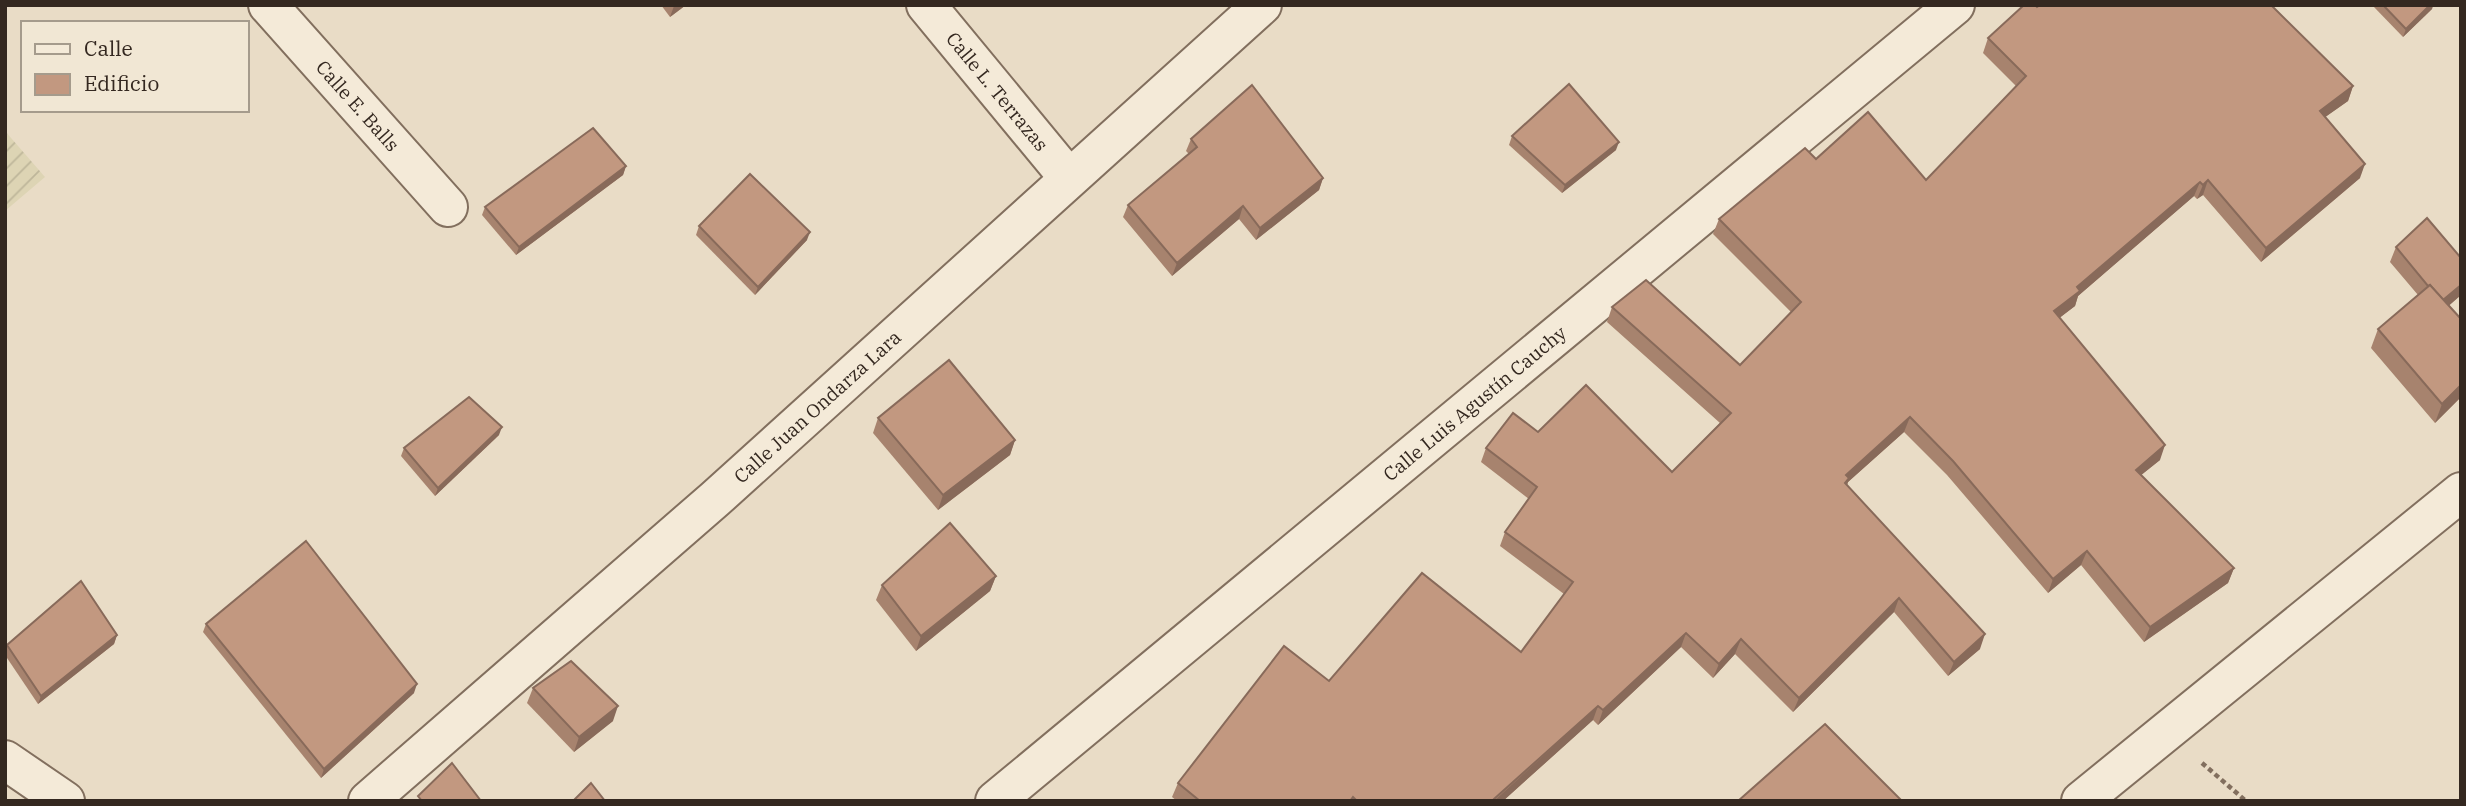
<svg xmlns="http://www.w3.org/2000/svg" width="2466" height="806" viewBox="0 0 2466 806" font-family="'IBM Plex Serif',serif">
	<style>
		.farmland { fill: url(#farmland-furrows) }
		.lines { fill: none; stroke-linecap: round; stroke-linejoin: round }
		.minor-casing { stroke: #826f5e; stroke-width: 42 }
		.path { stroke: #826f5e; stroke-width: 4.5; stroke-dasharray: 5 3.5; stroke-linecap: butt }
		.minor { stroke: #f4ead8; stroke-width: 38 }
		.wall { fill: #a7836e }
		.shaded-wall { fill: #886a5a }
		.building { fill: #c29880; stroke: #886a5a; stroke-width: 2 }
		.labels { text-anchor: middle; stroke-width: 6; stroke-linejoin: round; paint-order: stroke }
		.street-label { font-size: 19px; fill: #342820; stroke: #f1e7d4 }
	</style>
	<defs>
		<pattern id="farmland-furrows" width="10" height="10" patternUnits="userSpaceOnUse" patternTransform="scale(1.75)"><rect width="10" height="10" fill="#ddd4b4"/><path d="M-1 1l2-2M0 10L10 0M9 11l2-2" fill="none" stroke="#beb69a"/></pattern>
	</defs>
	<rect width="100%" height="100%" fill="#e9dcc6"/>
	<path class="farmland" d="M5,131l40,46 -40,34z"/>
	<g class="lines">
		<defs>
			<g id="minor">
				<path id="s1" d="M268,5l180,202"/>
				<path id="s2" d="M926,5l142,172"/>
				<path d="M5,760l60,41"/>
				<path id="s3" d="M368,801l347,-302 547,-494"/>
				<path id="s4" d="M995,801l960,-796"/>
				<path d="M2081,801l380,-309"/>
			</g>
		</defs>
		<use href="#minor" class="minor-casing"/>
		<path class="path" d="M2202,763l44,38"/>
		<use href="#minor" class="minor"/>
	</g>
	<g class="wall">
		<path d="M661,5h25l-16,12z"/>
		<path d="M2372,5h61l-1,4 -29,28z"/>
		<path d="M2037,7l316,79 -5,15 -23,16 35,61 -99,84 -58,-67 -6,4 -3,-3 -116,100 -3,10 -16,12 101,142 -19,15 93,93 -6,15 -84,59 -63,-77 -33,28 -101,-118 -43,-43 -56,50 -1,3 133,164 -32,27 -54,-64 -101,100 -58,-58 -22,24 -32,-31 -83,78 -5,-5 -90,81h-326l-5,-4 6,-14 151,-102 192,-29 43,-58 -64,-48 5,-14 24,-33 -48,-37 5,-14 52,-16 134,40 48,-49 -113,-101 5,-15 128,58 51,-53 -78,-78 6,-15 97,-60 110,21 90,-94 -33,-33 5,-15z"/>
		<path d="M1512,136l104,14 -54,43 -53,-48z"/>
		<path d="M1191,139l132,39 -4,12 -63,50 -17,-21 -67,57 -49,-59 5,-12 61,-51 -3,-3z"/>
		<path d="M626,166l-3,9 -107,80 -34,-40 3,-8z"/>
		<path d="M699,226l108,14 -52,55 -59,-60z"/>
		<path d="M2396,247l65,11v37l-12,10 12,14v78l-26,26 -64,-75 7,-19 40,-34 -28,-33z"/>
		<path d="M878,418l137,22 -5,15 -72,55 -65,-77z"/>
		<path d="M499,435l-64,61 -34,-40 3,-8z"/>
		<path d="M996,576l-6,15 -74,60 -40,-51 6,-15z"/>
		<path d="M206,624l208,69 -93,85 -118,-146z"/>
		<path d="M117,635l-3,9 -76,60 -33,-49 2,-10z"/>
		<path d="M533,688l80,33 -39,31 -47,-49z"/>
	</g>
	<g class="shaded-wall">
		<path d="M676,5h10l-16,12 4,-11z"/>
		<path d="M2430,5h3l-1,4 -29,28 3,-8z"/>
		<path d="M2353,86l-5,15 -34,24 6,-14z"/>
		<path d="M1619,142l-3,8 -54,43 3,-8z"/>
		<path d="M2365,164l-5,14 -99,84 5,-14z"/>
		<path d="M626,166l-3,9 -107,80 3,-8z"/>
		<path d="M1323,178l-4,12 -63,50 4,-12z"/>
		<path d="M2208,180l-5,15 -6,4 6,-14z"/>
		<path d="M2200,182l-6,14 -116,100 -3,10 -26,20 5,-15 23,-24z"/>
		<path d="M1243,206l-4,13 -67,57 5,-13z"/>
		<path d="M810,232l-3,8 -52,55 3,-8z"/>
		<path d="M2461,285v10l-25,22 5,-15z"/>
		<path d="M2461,385v12l-26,26 7,-19z"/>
		<path d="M1910,417l-6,15 -56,50 -4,11 2,-18z"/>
		<path d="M502,427l-3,8 -64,61 3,-8z"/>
		<path d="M1015,440l-5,15 -72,55 5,-15z"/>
		<path d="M2165,445l-5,15 -30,24 6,-14z"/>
		<path d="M2087,551l-6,14 -33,28 5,-14z"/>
		<path d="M2234,568l-6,15 -84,59 6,-15z"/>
		<path d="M996,576l-6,15 -74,60 5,-15z"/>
		<path d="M1899,598l-5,14 -101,100 6,-14z"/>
		<path d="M1686,633l-5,14 -83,78 5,-15z"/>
		<path d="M1985,634l-5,15 -32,27 6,-14z"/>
		<path d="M117,635l-3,9 -76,60 3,-8z"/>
		<path d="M1741,639l-6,15 -22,24 6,-14z"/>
		<path d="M417,684l-3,9 -93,85 3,-9z"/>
		<path d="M618,706l-5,15 -39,31 5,-15z"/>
		<path d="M1598,706l-5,14 -90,81h-9z"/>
	</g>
	<g class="building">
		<path d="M2024,5h11l2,2 3,-2h231l82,81 -33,25 45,53 -99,84 -58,-68 -5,5 -3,-3 -123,105 3,4 -26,20 111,134 -29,25 98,98 -84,59 -63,-76 -34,28 -100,-118 -43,-44 -64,58 3,3 -4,5 140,151 -31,28 -55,-64 -100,100 -58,-59 -22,25 -33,-31 -83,77 -5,-4 -104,93 1,2h-138l-4,-4 -3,4h-150l-22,-18 106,-137 45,35 93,-108 99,79 52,-70 -68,-50 32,-45 -51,-39 27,-35 25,19 48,-47 86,87 59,-59 -119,-106 34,-27 94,85 61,-63 -82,-83 86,-71 11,11 52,-47 58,68 100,-104 -38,-38z"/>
		<path d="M2383,5h47l-24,24z"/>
		<path d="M1569,84l50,58 -54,43 -53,-49z"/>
		<path d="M1252,85l71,93 -63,50 -17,-22 -66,57 -49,-58 69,-58 -6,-8z"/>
		<path d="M593,128l33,38 -107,81 -34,-40z"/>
		<path d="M750,174l60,58 -52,55 -59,-61z"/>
		<path d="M2427,218l34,40v27l-18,15 -13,-15 -2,1 -32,-39z"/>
		<path d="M2430,285l31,34v66l-19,19 -64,-75z"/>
		<path d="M949,360l66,80 -72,55 -65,-77z"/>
		<path d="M469,397l33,30 -64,61 -34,-40z"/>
		<path d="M950,523l46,53 -75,60 -39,-51z"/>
		<path d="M306,541l111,143 -93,85 -118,-145z"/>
		<path d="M81,581l36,54 -76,61 -34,-51z"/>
		<path d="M571,661l47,45 -39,31 -46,-49z"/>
		<path d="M1825,724l77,77h-164z"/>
		<path d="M452,763l29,38h-59l-4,-5z"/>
		<path d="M591,783l14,18h-32z"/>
	</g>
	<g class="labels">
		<g class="street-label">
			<text dy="7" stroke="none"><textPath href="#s2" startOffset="112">Calle L. Terrazas</textPath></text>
			<text dy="7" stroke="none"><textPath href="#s1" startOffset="135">Calle E. Balls</textPath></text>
			<text dy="7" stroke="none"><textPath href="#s4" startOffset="623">Calle Luis Agustín Cauchy</textPath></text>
			<text dy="7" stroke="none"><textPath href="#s3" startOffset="598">Calle Juan Ondarza Lara</textPath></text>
		</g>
	</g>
	<rect width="2466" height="806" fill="none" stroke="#342820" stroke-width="14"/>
	<rect x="21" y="21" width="228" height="91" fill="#f1e7d4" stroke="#a59b8c" stroke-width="2"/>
	<rect x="35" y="44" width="35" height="10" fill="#f4ead8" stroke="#a59b8c" stroke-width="2"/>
	<text x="84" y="56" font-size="21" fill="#342820">Calle</text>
	<rect x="35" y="74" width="35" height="21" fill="#c29880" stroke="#a59b8c" stroke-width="2"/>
	<text x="84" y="91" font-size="21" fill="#342820">Edificio</text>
</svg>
